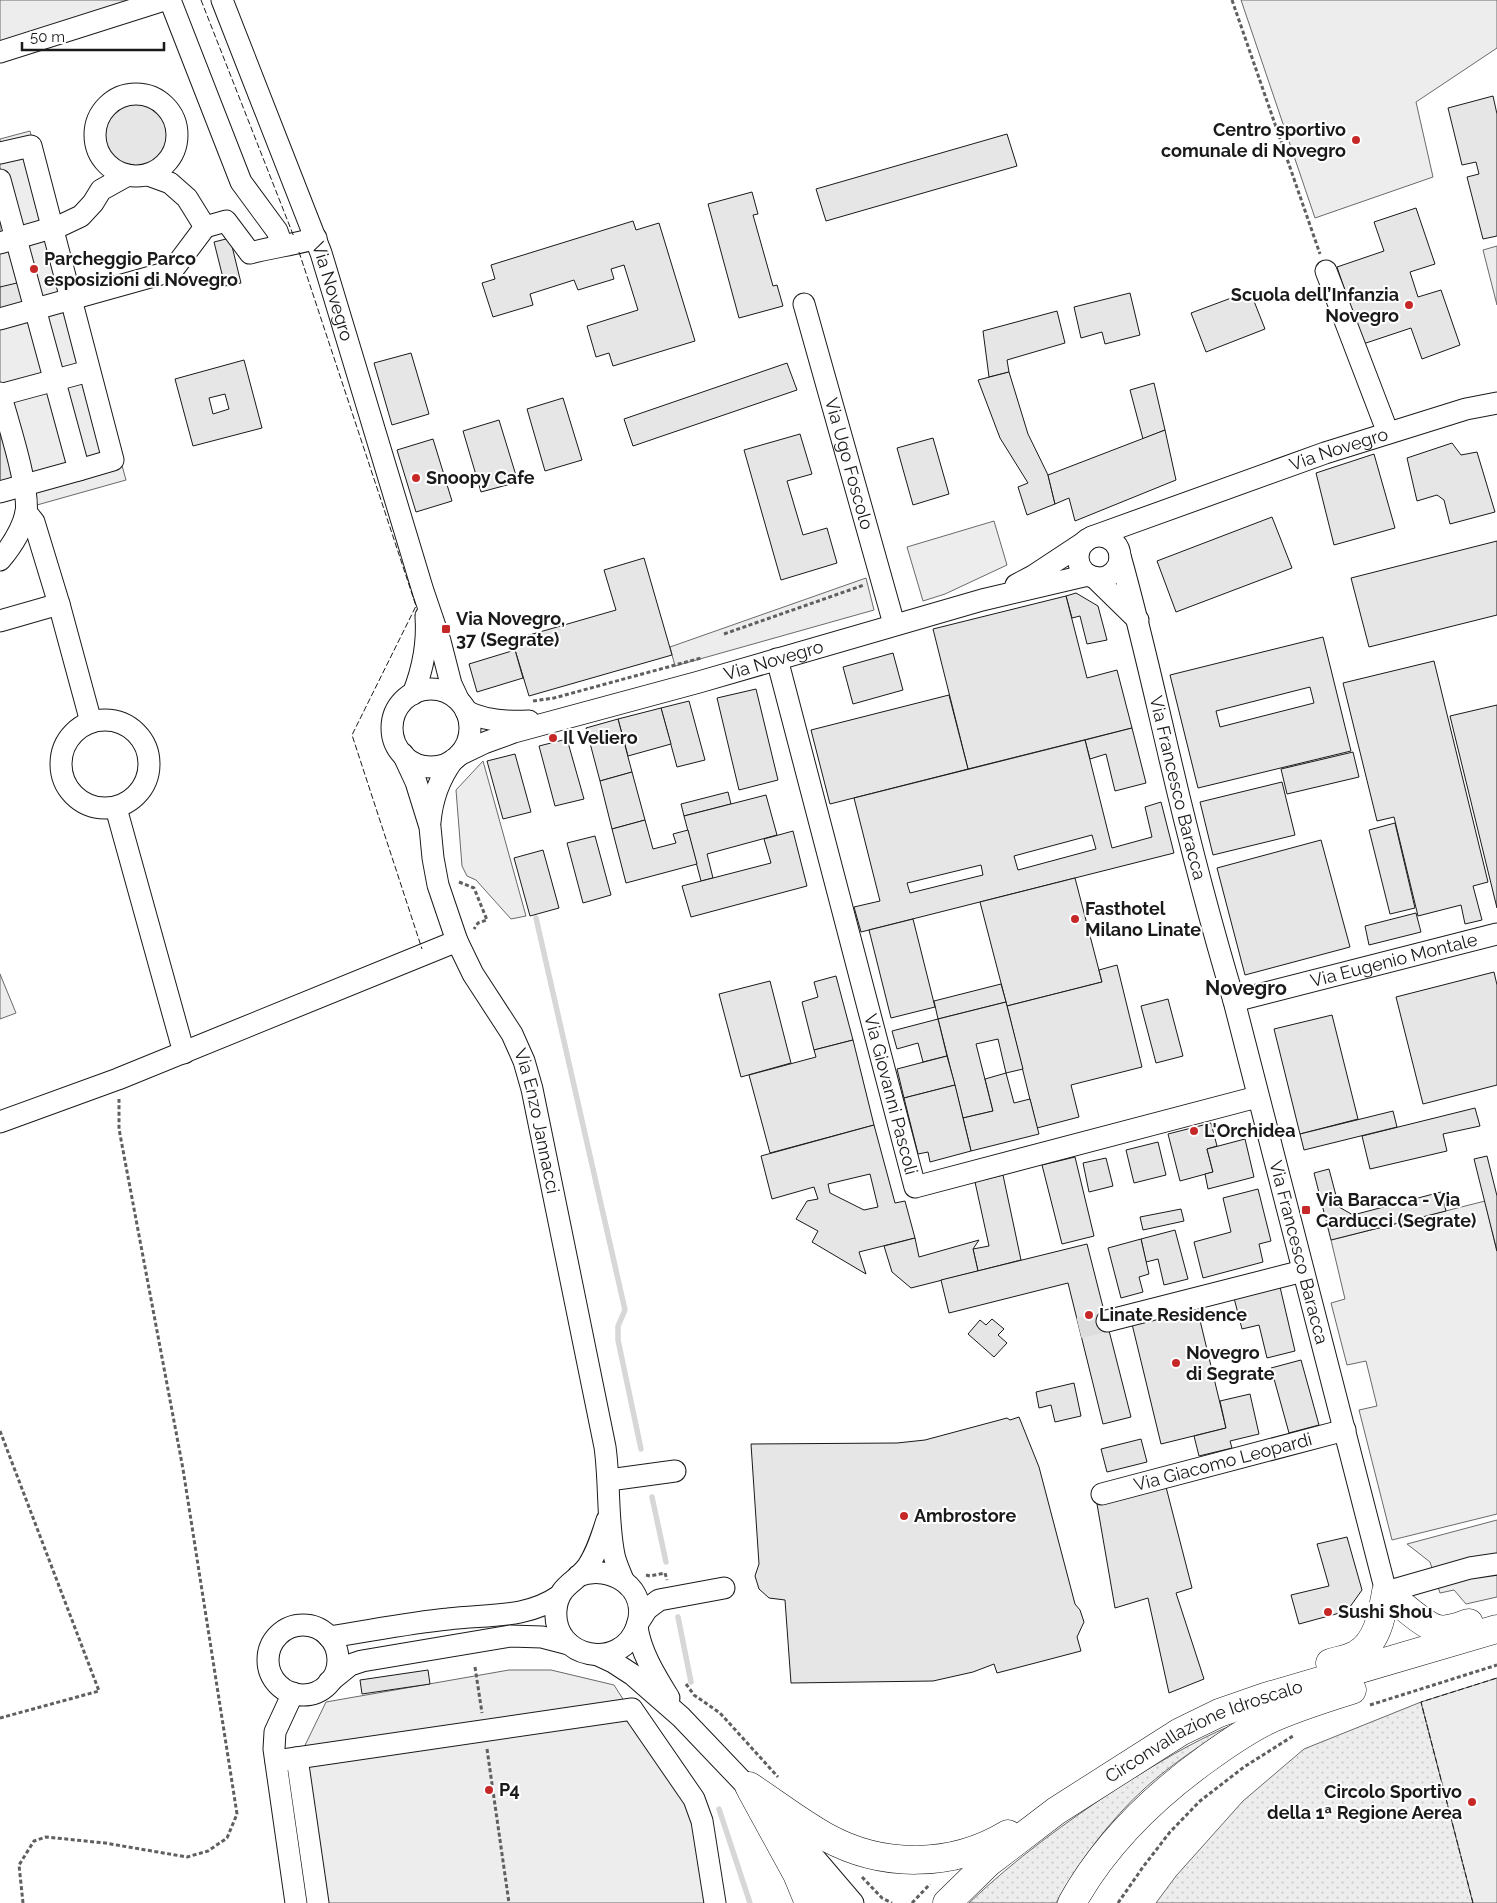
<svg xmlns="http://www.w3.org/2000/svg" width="1497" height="1903" viewBox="0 0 1497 1903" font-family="Raleway,sans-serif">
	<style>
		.grass { fill: url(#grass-dots); stroke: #6a6a6a }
		.built { fill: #ededed; stroke: #6a6a6a }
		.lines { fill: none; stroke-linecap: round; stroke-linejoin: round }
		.stream { stroke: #d7d7d7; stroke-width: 5.5 }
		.building { fill: #e6e6e6; stroke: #1a1a1a; fill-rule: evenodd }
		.minor-tunnel { stroke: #ddd; stroke-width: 21; stroke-dasharray: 21 11; stroke-linecap: butt }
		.minor-casing { stroke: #1a1a1a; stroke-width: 23 }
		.major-casing { stroke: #1a1a1a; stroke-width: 29 }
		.path { stroke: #5f5f5f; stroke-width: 3; stroke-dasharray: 4 2.5; stroke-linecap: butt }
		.minor { stroke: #fff; stroke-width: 21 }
		.major { stroke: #fff; stroke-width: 28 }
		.fence { stroke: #1a1a1a; stroke-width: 1; stroke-dasharray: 6 2.5; stroke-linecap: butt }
		.poi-dot { fill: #c62828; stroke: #fff; stroke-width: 2 }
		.labels { text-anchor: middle; stroke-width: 4; stroke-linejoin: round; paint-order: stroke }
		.poi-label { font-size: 18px; font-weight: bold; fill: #1a1a1a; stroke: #fff; text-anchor: start }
		.street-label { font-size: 18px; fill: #1a1a1a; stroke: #fff }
		.quarter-label { font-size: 20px; font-weight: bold; fill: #1a1a1a; stroke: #fff }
	</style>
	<defs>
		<pattern id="grass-dots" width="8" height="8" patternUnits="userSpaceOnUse" patternTransform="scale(1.25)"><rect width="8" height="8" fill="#ededed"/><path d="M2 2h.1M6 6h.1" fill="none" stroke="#cbcbcb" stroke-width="1.8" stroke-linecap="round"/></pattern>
	</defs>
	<rect width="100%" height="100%" fill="#fff"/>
	<g class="grass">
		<path d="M1421,1702l52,201h-317l20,-27 67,-75 61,-52z"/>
		<path d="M1232,1725c-30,19 -60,39 -87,63 -34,31 -67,74 -89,115h-87c46,-44 97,-81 150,-116 39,-24 71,-44 113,-62z"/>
	</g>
	<g class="built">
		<path d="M0,0h164l-164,52z"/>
		<path d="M1241,0h256v48l-81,54 17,75 -118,41z"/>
		<path d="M30,131l96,349 -89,25 -28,-105 -9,2v-263z"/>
		<path d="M1497,246v59l-14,-55z"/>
		<path d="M994,521l13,44 -62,29 -22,7 -16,-54z"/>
		<path d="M866,578l8,32 -199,56 -5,-19z"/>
		<path d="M483,761l43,155 -15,3 -35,-39 -9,-4 -5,-10 -6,-76z"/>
		<path d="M0,974l16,39 -16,6z"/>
		<path d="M1485,1201l12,51v262l-105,26 -33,-130 18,-4 -11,-45 -19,4 -16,-62 14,-4 -14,-59z"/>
		<path d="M1497,1520v77l-31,7 -12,-14 -14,3 -10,-31 -23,-18z"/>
		<path d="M509,1670h42l63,15 81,127 12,91h-394l-19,-135 32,-66z"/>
		<path d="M1497,1678v225h-24l-52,-201z"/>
	</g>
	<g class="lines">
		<g class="stream">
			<path d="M536,918l89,392 -7,16v14l23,109"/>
			<path d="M652,1497l14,65"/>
			<path d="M678,1617l13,65"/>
			<path d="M719,1809l31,94"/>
		</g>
	</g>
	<g class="building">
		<path d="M1493,96l4,18v122l-14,3 -16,-62 12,-3 -3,-12 -14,3 -14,-57z"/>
		<circle cx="136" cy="134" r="37"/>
		<path d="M1007,134l10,32 -191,55 -10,-32z"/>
		<path d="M752,192l6,22 -5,1 20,71 4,-1 6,21 -44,12 -31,-114z"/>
		<path d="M1416,208l19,56 -25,8 8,25 23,-7 19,55 -38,14 -11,-31 -48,16 -26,-77 47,-16 -10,-29z"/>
		<path d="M633,221l3,9 23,-7 36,118 -82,25 -4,-13 -13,4 -9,-31 51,-16 -14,-45 -13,4 3,10 -36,11 -4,-10 -44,14 3,11 -40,12 -11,-34 13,-4 -4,-14z"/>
		<path d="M230,238l11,45 -16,3 -11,-44z"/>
		<path d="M21,282l6,23 -27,7v-25z"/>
		<path d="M1250,291l15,38 -59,23 -15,-39z"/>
		<path d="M1130,293l10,42 -35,9 -3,-12 -21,6 -7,-31z"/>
		<path d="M1057,311l8,32 -58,17 2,12 -20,5 -6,-46z"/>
		<path d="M411,353l18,61 -37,11 -18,-62z"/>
		<path d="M244,360l18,68 -69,18 -18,-67zM225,394l4,15 -16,5 -4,-16z"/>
		<path d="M787,363l10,27 -164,56 -9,-27z"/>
		<path d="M1009,372l19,62 20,41 7,29 -28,11 -9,-28 10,-4 -28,-45 -22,-58z"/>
		<path d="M1154,383l11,47 -22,9 -13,-49z"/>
		<path d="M563,398l19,62 -37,11 -18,-62z"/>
		<path d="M0,418l16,60 -16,4z"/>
		<path d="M499,420l19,62 -37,10 -18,-61z"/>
		<path d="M1165,430l11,50 -101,41 -6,-23 -14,6 -7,-29z"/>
		<path d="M800,434l12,40 -25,7 16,54 24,-7 10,35 -56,17 -37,-130z"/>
		<path d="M933,438l16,56 -36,11 -16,-57z"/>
		<path d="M433,439l19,62 -36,11 -19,-62z"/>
		<path d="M1452,443l9,12 16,-3 18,60 -45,12 -6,-24 -7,-5 -20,6 -10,-43z"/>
		<path d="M1374,454l21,74 -61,17 -18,-72z"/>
		<path d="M1272,517l20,51 -116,44 -19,-51z"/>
		<path d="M1497,541v74l-128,32 -18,-69z"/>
		<path d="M644,558l28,97 -143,41 -17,-56 104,-30 -12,-40z"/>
		<path d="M1076,593l22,13 9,34 -20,4 -7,-28 -8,2 -6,-22z"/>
		<path d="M1066,596l21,82 30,-8 15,58 -164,41 -35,-140z"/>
		<path d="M1323,637l28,114 -153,37 -28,-113zM1310,687l4,16 -94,24 -4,-16z"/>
		<path d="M515,650l8,28 -46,14 -8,-28z"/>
		<path d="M893,653l10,37 -50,14 -10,-37z"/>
		<path d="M1434,661l54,221 -15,4 9,34 -17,4 -4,-19 -43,11 -24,-99 -17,4 -34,-138z"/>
		<path d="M756,689l22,91 -39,10 -22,-92z"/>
		<path d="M949,695l19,74 -138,35 -19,-74z"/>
		<path d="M689,701l16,59 -28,7 -16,-59z"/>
		<path d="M1497,705v203l-47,-192z"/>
		<path d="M661,708l10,36 -43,12 -10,-37z"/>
		<path d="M618,719l14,53 -32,9 -14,-53z"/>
		<path d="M1132,728l14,55 -31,8 -9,-37 -16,5 -5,-19z"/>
		<path d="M567,739l17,60 -29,7 -16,-60z"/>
		<path d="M1085,740l27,108 40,-11 -7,-30 16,-5 13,51 -313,79 -7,-25 26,-6 -26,-103zM1092,835l4,14 -78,21 -4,-14zM981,865l2,10 -73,18 -3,-10z"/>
		<path d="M1353,752l6,25 -72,17 -6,-25z"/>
		<path d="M515,754l16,58 -28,7 -16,-58z"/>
		<path d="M632,772l13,48 -33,9 -12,-48z"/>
		<path d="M1282,782l13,53 -82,20 -13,-53z"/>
		<path d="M728,792l3,12 -47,12 -3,-12z"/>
		<path d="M766,795l11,40 -70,19 6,24 -12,3 -17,-65z"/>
		<path d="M645,820l8,29 23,-6 -3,-9 15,-4 9,34 -71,19 -14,-54z"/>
		<path d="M1395,823l20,85 -25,6 -21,-84z"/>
		<path d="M793,831l14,55 -116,31 -9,-31 89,-23 -7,-24z"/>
		<path d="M595,836l16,59 -28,8 -16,-60z"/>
		<path d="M1321,840l29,107 -105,28 -28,-107z"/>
		<path d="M543,850l16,58 -29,8 -16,-58z"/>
		<path d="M1075,878l27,104 -95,24 -27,-104z"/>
		<path d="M1416,913l5,19 -52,13 -4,-19z"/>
		<path d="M913,919l22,88 -44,11 -22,-88z"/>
		<path d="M1117,965l25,102 -71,18 8,32 -42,11 -30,-122 95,-24 -3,-12z"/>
		<path d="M1494,972l3,13v100l-74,19 -27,-107z"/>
		<path d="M836,976l17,64 -39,10 -12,-48 16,-5 -4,-15z"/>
		<path d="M770,981l21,82 -50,14 -22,-83z"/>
		<path d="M1001,984l5,18 -68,17 -4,-18z"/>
		<path d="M1168,999l15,57 -27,7 -15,-57z"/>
		<path d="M1006,1002l17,67 -17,4 -8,-34 -22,5 17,67 -30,7 -25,-99z"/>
		<path d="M1332,1015l26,104 -58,15 -26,-105z"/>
		<path d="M938,1019l9,37 -24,6 -5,-19 -21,6 -5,-18z"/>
		<path d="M853,1040l21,85 -104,28 -21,-78 67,-18 -2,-7z"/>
		<path d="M947,1056l8,29 -51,13 -7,-29z"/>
		<path d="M1006,1073l8,30 16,-4 9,35 -68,17 -8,-33 30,-7 -8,-32z"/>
		<path d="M955,1085l16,66 -41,11 -2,-10 -10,2 -14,-56z"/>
		<path d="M1475,1108l5,18 -37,8 4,17 -77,18 -8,-33z"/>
		<path d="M1393,1111l4,16 -93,23 -4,-16z"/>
		<path d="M1211,1123l6,23 -10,3 6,23 -33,9 -12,-47z"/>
		<path d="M874,1125l21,78 10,-2 10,37 -56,14 7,22 -54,-32 6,-11 -22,-12 11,-18 11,-2 -4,-12 -42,12 -11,-43zM870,1174l8,33 -14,3 -34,-17 -2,-9z"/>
		<path d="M1245,1139l9,38 -46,12 -3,-15 8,-2 -6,-23z"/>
		<path d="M1158,1142l8,33 -32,8 -8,-33z"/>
		<path d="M1487,1156l10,40v55l-23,-92z"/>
		<path d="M1075,1157l19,79 -32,8 -20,-79z"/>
		<path d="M1106,1158l7,28 -24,6 -6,-29z"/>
		<path d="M1329,1169l10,38 14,8 88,-23 5,19 -115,29 -17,-67z"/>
		<path d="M1003,1175l18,85 -43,11 -5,-22 16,-3 -14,-64z"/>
		<path d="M1258,1189l13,52 -12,3 4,18 -60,16 -9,-36 37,-10 -8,-34z"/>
		<path d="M1181,1209l3,12 -41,9 -3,-13z"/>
		<path d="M1175,1230l13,49 -24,6 -6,-26 -12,3 -5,-23z"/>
		<path d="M915,1238l4,19 60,-17 -6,9 5,22 -67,17 -19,-16 -8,-26z"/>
		<path d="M1141,1239l8,35 -10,3 4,15 -22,6 -13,-50z"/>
		<path d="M1087,1244l44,173 -28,7 -35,-141 -119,30 -8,-33z"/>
		<path d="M1280,1287l15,64 -28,7 -8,-33 -17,4 -8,-31z"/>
		<path d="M1197,1308l29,120 -65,16 -29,-120z"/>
		<path d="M992,1319l12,10 -6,6 9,8 -13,14 -26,-23 12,-14 6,5z"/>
		<path d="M1301,1360l18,65 -30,8 -18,-65z"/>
		<path d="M1074,1383l7,33 -26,6 -4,-17 -12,3 -3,-16z"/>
		<path d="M1250,1394l9,40 -29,7 2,7 -33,8 -5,-20 32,-8 -6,-27z"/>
		<path d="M1019,1417l20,50 36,137 5,6 4,12 -7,15 4,14 -84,22 -3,-9 -21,8 -40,9 -142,2 -6,-83 -16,-2 -10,-9 -4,-13 4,-12 -8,-120 146,-1 28,-3 82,-22 3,2z"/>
		<path d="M1141,1439l6,23 -40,10 -6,-23z"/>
		<path d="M1166,1487l26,101 -16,5 28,86 -35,14 -21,-95 -33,10 -18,-104z"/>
		<path d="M1347,1537l15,53 -15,21 -48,13 -8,-29 38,-9 -12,-42z"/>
		<path d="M428,1670l2,14 -68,10 -2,-14z"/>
	</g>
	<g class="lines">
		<path class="minor-tunnel" d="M1079,1328l28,-7"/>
		<defs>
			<g id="minor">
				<path d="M170,0l71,182 36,49 5,14"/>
				<path id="s1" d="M222,0l99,253 102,338 17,50 11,43 7,15"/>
				<path d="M0,52l164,-52"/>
				<circle cx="136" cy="135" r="41"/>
				<path d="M0,153l31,-7 82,314 -34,10"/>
				<path d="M148,175l22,8 17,15 18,29"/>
				<path d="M0,180l79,290 -79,22"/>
				<path d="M0,243l62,-18 19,-9 12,-13 8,-13 27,-15"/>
				<path d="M1326,271l62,162"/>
				<path id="s2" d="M804,304l90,320"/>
				<path d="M0,319l172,-48 33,-44 21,-6 24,32c22,-6 44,-8 66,-15"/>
				<path d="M0,393c7,26 30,96 26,120 -4,17 -15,34 -26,47"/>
				<path d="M0,395l89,-24"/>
				<path d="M26,512l8,10 25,82 32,118"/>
				<circle cx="1099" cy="557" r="21"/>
				<path id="s3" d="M1092,537l233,-84 141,-44 31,-6"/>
				<path id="s4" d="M1120,556c19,67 34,135 50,203 19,81 40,162 64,242l152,591 84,-24 27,-4"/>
				<path d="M1094,577l44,43"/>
				<path d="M1016,585l17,-9 53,-35"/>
				<path d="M0,621l59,-17"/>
				<path id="s5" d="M777,659l138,528 342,-90"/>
				<circle cx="431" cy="728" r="39"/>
				<path d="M413,694c10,-25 15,-50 13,-78"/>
				<path d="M466,711c18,10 43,11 63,10"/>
				<circle cx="105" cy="764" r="44"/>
				<path id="s6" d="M403,754l13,28 14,45 3,31 5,27 19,56 16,33 39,60 12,27 8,28 73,358c5,36 2,73 9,108 2,9 6,17 9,25"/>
				<path id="s7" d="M459,755l25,-12 30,-11 185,-50 283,-82 106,-25"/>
				<path d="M116,808l68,245"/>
				<path d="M430,822c2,-23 9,-43 23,-62"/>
				<path id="s8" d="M1234,1001l263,-67"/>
				<path d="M0,1122l118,-43 339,-138"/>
				<path d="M1107,1321l196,-50"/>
				<path d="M609,1480l66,-9"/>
				<path id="s9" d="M1102,1494l243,-64"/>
				<path d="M578,1576c33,-13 72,13 59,50 -15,46 -85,33 -81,-16 2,-25 20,-27 32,-44 9,-14 14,-30 19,-46"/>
				<path d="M638,1623l9,-14 12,-9 65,-12"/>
				<circle cx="303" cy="1660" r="35"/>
				<path d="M637,1627c4,26 18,48 32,71"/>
				<path d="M329,1637c40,-6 79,-14 119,-18 38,-5 78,0 111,-23"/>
				<path d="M598,1655l15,7 20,13 48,42 125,131 47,55"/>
				<path d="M329,1682l21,-17 12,-4 148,-25 32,1 27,7"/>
				<path d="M293,1693l-18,39 -1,17 22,154"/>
				<path d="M297,1758l21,145"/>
				<path d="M276,1761l356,-52 62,90 8,22 13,82"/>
				<path d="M801,1863l28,40"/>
			</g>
			<g id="major">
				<path d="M1330,1663c9,-3 19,-4 27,-9 21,-12 25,-40 29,-62 12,9 38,34 52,37 10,2 21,-3 31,-6"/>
				<path d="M749,1786c26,17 50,36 77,51 56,31 126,31 182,-3"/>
				<path d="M751,1790l46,84 12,29"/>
				<path id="s10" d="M947,1903l41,-40 68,-52 124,-79 39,-19 46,-16 232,-68"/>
				<path d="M1072,1903c33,-60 81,-106 137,-146 18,-13 37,-26 57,-36 28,-13 57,-22 86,-31"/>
			</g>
		</defs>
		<use href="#minor" class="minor-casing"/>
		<use href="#major" class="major-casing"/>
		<g class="path">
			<path d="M1232,0l88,254"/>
			<path d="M724,634l140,-49"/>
			<path d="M533,701l21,-3 147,-40"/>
			<path d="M459,882l15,6 13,32 -9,3 -4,6"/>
			<path d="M0,1431l99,260 -99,27"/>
			<path d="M646,1575l4,1 15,-3 2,7"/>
			<path d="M475,1667l7,46"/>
			<path d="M686,1684l8,11 26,18 58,64"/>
			<path d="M1370,1705l127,-40"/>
			<path d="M487,1749l22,154"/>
			<path d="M862,1877l20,21 10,5"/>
			<path d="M23,1903l-4,-38 15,-24 12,-4 59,6 82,14 21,-6 19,-13 10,-24 -54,-345 -64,-340v-30"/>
			<path d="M912,1903l18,-19"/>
			<path d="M1118,1903l25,-36 27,-35 30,-31 44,-34 49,-31"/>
		</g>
		<use href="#minor" class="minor"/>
		<use href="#major" class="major"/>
		<g class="fence">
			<path d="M201,0l93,237"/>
			<path d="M299,252l117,354 -64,129 70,214"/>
			<path d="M1473,1903l-52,-201 76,-24"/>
		</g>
	</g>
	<g class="poi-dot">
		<circle cx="1356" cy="140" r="5"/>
		<circle cx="34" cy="269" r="5"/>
		<circle cx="1409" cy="305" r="5"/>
		<circle cx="416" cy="478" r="5"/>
		<rect x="441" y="624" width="10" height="10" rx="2.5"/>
		<circle cx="553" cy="738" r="5"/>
		<circle cx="1075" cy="919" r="5"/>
		<circle cx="1194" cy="1131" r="5"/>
		<rect x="1301" y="1205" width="10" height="10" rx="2.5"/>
		<circle cx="1089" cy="1315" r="5"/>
		<circle cx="1176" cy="1363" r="5"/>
		<circle cx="904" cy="1516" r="5"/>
		<circle cx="1328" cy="1612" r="5"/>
		<circle cx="489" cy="1790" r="5"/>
		<circle cx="1472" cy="1802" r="5"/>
	</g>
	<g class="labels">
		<g class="poi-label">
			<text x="1346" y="136" text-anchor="end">Centro sportivo<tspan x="1346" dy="21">comunale di Novegro</tspan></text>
			<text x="44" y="265">Parcheggio Parco<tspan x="44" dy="21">esposizioni di Novegro</tspan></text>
			<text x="1399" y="301" text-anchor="end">Scuola dell’Infanzia<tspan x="1399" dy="21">Novegro</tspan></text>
			<text x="426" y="484">Snoopy Cafe</text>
			<text x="456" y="625">Via Novegro,<tspan x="456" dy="21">37 (Segrate)</tspan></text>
			<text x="563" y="744">Il Veliero</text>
			<text x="1085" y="915">Fasthotel<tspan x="1085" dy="21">Milano Linate</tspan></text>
			<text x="1204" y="1137">L'Orchidea</text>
			<text x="1316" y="1206">Via Baracca - Via<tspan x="1316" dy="21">Carducci (Segrate)</tspan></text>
			<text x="1099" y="1321">Linate Residence</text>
			<text x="1186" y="1359">Novegro<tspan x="1186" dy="21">di Segrate</tspan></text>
			<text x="914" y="1522">Ambrostore</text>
			<text x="1338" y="1618">Sushi Shou</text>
			<text x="499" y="1796">P4</text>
			<text x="1462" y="1798" text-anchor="end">Circolo Sportivo<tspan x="1462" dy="21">della 1ª Regione Aerea</tspan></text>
		</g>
		<g class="street-label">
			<text dy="6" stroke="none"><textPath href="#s1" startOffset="312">Via Novegro</textPath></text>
			<text dy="6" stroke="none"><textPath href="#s3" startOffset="262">Via Novegro</textPath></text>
			<text dy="6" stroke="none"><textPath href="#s2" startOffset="166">Via Ugo Foscolo</textPath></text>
			<text dy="6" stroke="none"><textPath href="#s7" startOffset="329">Via Novegro</textPath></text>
			<text dy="6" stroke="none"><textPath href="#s4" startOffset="239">Via Francesco Baracca</textPath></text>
			<text dy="6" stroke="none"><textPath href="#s8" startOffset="165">Via Eugenio Montale</textPath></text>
			<text dy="6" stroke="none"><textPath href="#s5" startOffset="450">Via Giovanni Pascoli</textPath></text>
			<text dy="6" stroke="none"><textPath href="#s6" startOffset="395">Via Enzo Jannacci</textPath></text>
			<text dy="6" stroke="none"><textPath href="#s4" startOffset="719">Via Francesco Baracca</textPath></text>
			<text dy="6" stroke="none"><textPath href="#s9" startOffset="125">Via Giacomo Leopardi</textPath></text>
			<text dy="6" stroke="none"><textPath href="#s10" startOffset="312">Circonvallazione Idroscalo</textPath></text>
		</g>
		<g class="quarter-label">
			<text x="1246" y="995">Novegro</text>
		</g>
	</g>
	<path d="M22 42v8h142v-8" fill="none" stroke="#1a1a1a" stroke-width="2.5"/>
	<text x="30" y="42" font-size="15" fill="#1a1a1a" stroke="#ffffff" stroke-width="4" paint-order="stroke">50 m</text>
</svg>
